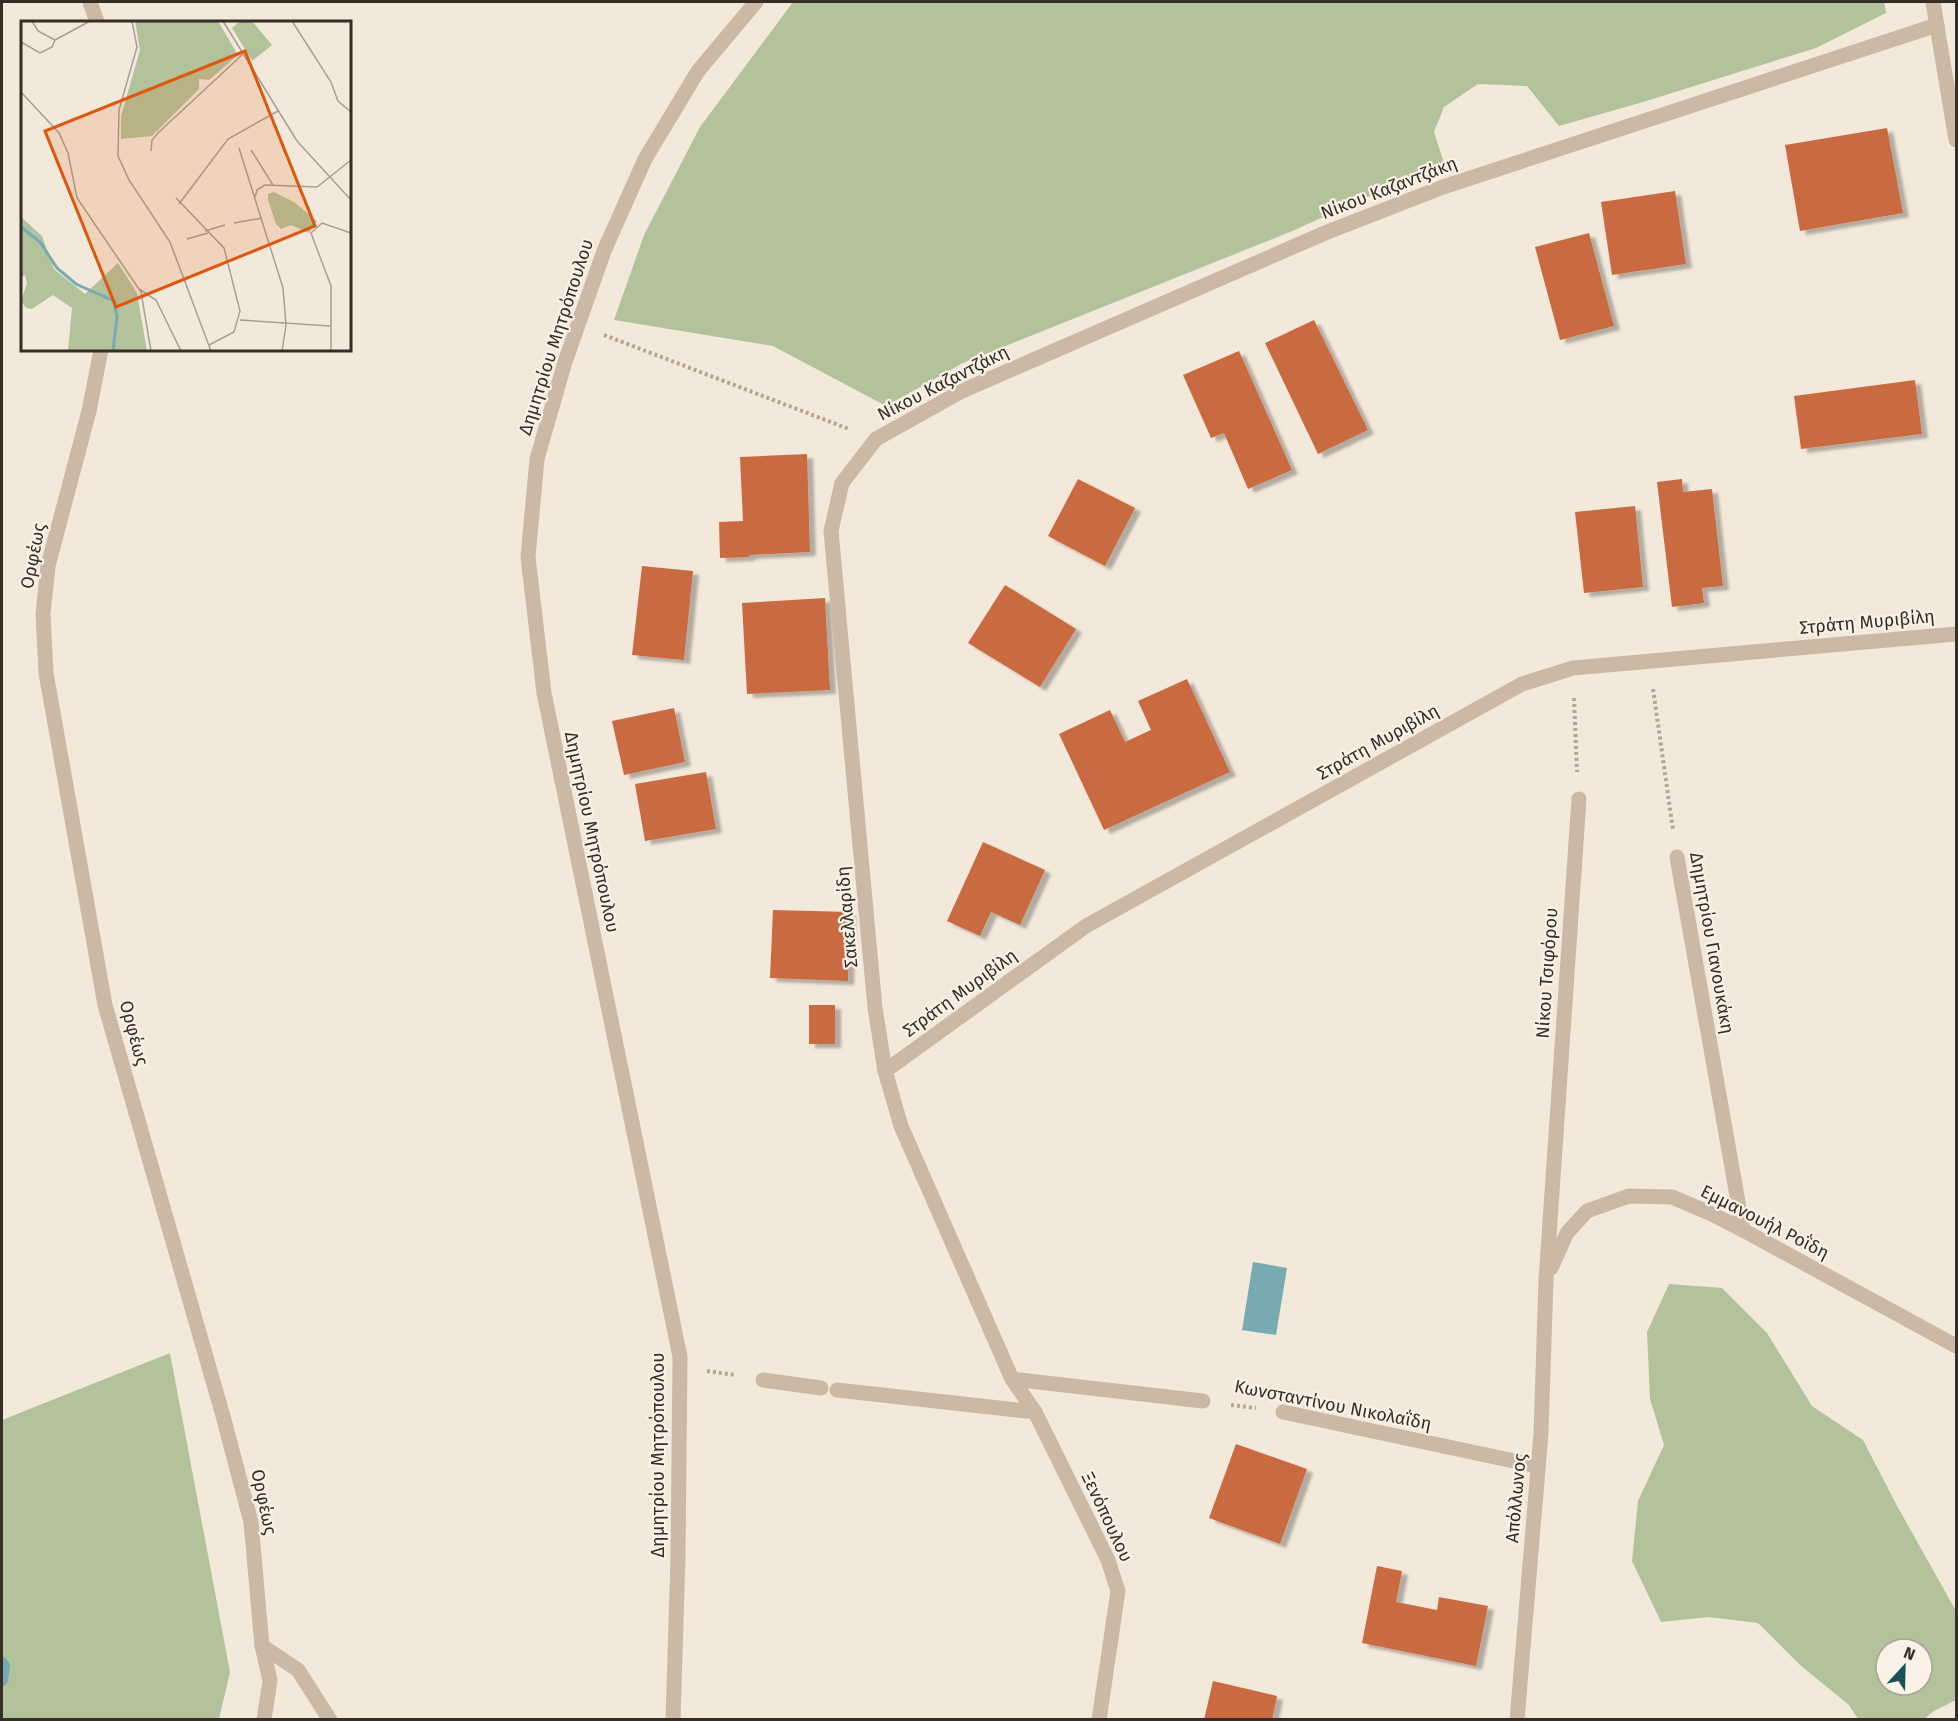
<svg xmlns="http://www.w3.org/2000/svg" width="1958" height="1721" viewBox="0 0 1958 1721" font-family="'Fira Sans',sans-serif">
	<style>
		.green { fill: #b2c29a; fill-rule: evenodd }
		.water { fill: #78abb1 }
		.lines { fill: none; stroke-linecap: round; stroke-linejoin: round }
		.stream { stroke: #78abb1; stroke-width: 12 }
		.building { fill: #ca6a41; filter: url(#shadow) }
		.path { stroke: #b7a390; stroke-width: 4; stroke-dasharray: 3 3; stroke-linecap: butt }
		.minor { stroke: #cbb9a6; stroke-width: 15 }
		.labels { text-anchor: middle; stroke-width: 4.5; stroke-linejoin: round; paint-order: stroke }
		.street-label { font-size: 18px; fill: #372d27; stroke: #faf2e7 }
		.inset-river { fill: none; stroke: #78abb1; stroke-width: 3 }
		.inset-road { fill: none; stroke: #a89e93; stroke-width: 1.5 }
		.view { fill: #df570d; fill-opacity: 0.15; stroke: #df570d; stroke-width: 3 }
		.inset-edge { fill: none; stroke: #372d27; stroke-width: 3 }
	</style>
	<defs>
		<filter id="shadow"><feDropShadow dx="6" dy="4" stdDeviation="1.5" flood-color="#0004"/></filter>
	</defs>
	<rect width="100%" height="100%" fill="#f3e9db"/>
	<g class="green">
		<path d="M793,2h1091l2,11 -70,35 -173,54 -84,24 -32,-40 -49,-2 -34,23 -10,25 10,31 -154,69 -327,131 -77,43 -113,-60 -159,-26 30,-85 56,-108z"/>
		<path d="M1669,1284l53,4 45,45 45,73 51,34 33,64 60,107v89l-22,11 -10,8h-66l-9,-14 -49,-40 -42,-42 -49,-6 -48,5 -29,-61 6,-60 26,-56 -14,-46 -3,-67zM1886,1649h36v36h-36z"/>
		<path d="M170,1353l60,319 -11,47h-217v-299z"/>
	</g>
	<path class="water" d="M1253,1262l34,6 -11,67 -34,-5z"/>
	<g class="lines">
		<path class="stream" d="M2,1663l2,3 -2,14"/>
	</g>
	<g class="building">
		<path d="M1887,128l16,85 -103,18 -15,-86z"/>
		<path d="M1675,191l11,73 -74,11 -11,-73z"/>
		<path d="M1589,233l25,93 -54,14 -25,-93z"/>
		<path d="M1314,320l54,110 -50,24 -53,-111z"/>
		<path d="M1239,351l53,119 -44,19 -24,-56 -13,5 -28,-63z"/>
		<path d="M1915,380l7,54 -121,15 -7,-53z"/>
		<path d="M807,454l3,98 -61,3v2l-29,1 -1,-36 24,-1 -3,-64z"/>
		<path d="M1078,479l57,29 -30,58 -57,-30z"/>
		<path d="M1682,479l1,13 29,-3 11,97 -21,2 2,15 -32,4 -15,-125z"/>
		<path d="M1635,506l8,81 -59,6 -9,-81z"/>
		<path d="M642,566l51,5 -9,89 -52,-5z"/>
		<path d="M1005,585l71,44 -36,58 -72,-44z"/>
		<path d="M825,598l5,92 -83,4 -5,-91z"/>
		<path d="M1187,679l43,93 -126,58 -45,-96 51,-24 15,32 26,-12 -13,-29z"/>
		<path d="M674,708l11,54 -61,13 -12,-54z"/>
		<path d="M706,772l10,57 -71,12 -10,-57z"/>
		<path d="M983,842l62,28 -25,55 -29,-13 -11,24 -33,-15z"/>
		<path d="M773,910l77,2 -2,69 -78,-3z"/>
		<rect x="809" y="1005" width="26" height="39"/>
		<path d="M1236,1444l71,25 -27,75 -71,-26z"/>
		<path d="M1377,1566l25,5 -6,31 41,8 2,-13 49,9 -12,60 -114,-23z"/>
		<path d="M1213,1681l64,15 -5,24h-68z"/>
	</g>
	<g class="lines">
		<g class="path">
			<path d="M604,335l245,94"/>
			<path d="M1653,689l20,141"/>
			<path d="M1574,698l3,74"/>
			<path d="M707,1371l28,4"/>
			<path d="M1231,1405l25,3"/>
		</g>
		<g class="minor">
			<path d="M90,2l7,20"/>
			<path d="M1933,2l23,138"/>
			<path d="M101,350l-12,61 -41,155 -5,48 3,59 59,332 118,411 28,106 11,124 8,34 -6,40"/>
			<path d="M1677,857l66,373"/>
			<path d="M885,1071l201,-145 436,-242 51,-16 383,-34"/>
			<path d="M1551,1268l16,-35 20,-22 42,-15 43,1 40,17 31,16 213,116"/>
			<path d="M1012,1379l191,22"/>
			<path d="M763,1380l58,8"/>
			<path d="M837,1390l198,22"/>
			<path d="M1283,1412l255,54"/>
			<path d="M262,1646l36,24 32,50"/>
			<path d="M673,1720l5,-164 2,-199 -136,-664 -16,-136 9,-98 28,-97 39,-111 41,-92 53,-88 58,-69"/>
			<path d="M1099,1720l19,-129 -10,-31 -73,-148 -23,-33 -111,-253 -16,-55 -10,-63 -44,-477 11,-48 34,-44 86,-48 363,-158 118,-46 494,-162"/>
			<path d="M1517,1720l24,-287 5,-153 33,-481"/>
		</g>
	</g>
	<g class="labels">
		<g class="street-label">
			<text transform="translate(1389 188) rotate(-21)" y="6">Νίκου Καζαντζάκη</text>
			<text transform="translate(556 337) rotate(-72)" y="6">Δημητρίου Μητρόπουλου</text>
			<text transform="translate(943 383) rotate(-27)" y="6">Νίκου Καζαντζάκη</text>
			<text transform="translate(33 556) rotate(-79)" y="6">Ορφέως</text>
			<text transform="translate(1867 622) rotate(-5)" y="6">Στράτη Μυριβίλη</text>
			<text transform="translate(1378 742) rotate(-29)" y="6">Στράτη Μυριβίλη</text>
			<text transform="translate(592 832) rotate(78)" y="6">Δημητρίου Μητρόπουλου</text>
			<text transform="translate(847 917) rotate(-95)" y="6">Σακελλαρίδη</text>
			<text transform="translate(1712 943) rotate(80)" y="6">Δημητρίου Γιανουκάκη</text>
			<text transform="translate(1547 973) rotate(-86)" y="6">Νίκου Τσιφόρου</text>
			<text transform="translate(960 993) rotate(-36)" y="6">Στράτη Μυριβίλη</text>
			<text transform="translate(134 1033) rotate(75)" y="6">Ορφέως</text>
			<text transform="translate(1765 1222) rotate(27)" y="6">Εμμανουήλ Ροΐδη</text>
			<text transform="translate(1333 1405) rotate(11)" y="6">Κωνσταντίνου Νικολαΐδη</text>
			<text transform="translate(658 1455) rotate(-90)" y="6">Δημητρίου Μητρόπουλου</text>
			<text transform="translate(1516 1498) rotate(-85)" y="6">Απόλλωνος</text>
			<text transform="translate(264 1502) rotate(78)" y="6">Ορφέως</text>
			<text transform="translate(1107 1517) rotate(65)" y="6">Ξενόπουλου</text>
		</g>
	</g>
	<g transform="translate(21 21)">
		<rect width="330" height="330" fill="#f3e9db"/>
		<path d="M114,0h83l20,34 -29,25 -10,-1v10l-47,47 -31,3v-23l19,-66zM219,0h12l20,24 -20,16 -20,-33zM253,171l20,10 23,19 -8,12 -18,-8 -10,4 -5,-5 -8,-24v-6zM0,196l21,19 12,33 31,25 33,-31 19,30 10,58h-79l4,-43 -19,-13 -21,14 -6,-1 -5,-7 6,-18 -2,-8 -4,3z" fill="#b2c29a"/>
		<path class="inset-river" d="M0,206l19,15 17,26 19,16 38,17 3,16 -4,34"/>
		<path class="inset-road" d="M11,0l6,10 17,9M111,0l5,26 -18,63 -1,46 11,24 41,62 41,109M202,0l74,120 54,59M271,0l39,61 7,19 13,11M34,19l35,-19M0,21l19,11 12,-6 3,-7M0,71l38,41 9,20 9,45 64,94 10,59M218,127l44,140 3,37 -4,26M230,129l22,35M130,130l1,-11 7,-8 84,-78M234,176l2,-7 8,-5 52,2 34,-27M155,177l48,50 16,63 -6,21 -25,13M158,183l49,-65 50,-28M213,202l28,-5M184,210l20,-6M166,218l21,-6M118,268l17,11 25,51M219,299l90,6M310,330v-65l-20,-53 11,-10 29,10"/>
		<path class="view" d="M224,30l70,175 -199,81 -71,-176z"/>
		<rect width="330" height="330" class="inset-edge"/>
	</g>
	<rect width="1958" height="1721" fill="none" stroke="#372d27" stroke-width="6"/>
	<g transform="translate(1904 1667) rotate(22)"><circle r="28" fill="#faf2e7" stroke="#aca39a" stroke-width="1.5"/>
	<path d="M0-4.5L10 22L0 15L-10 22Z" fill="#1b525a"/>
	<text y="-9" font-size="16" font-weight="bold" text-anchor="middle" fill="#372d27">N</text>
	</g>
</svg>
